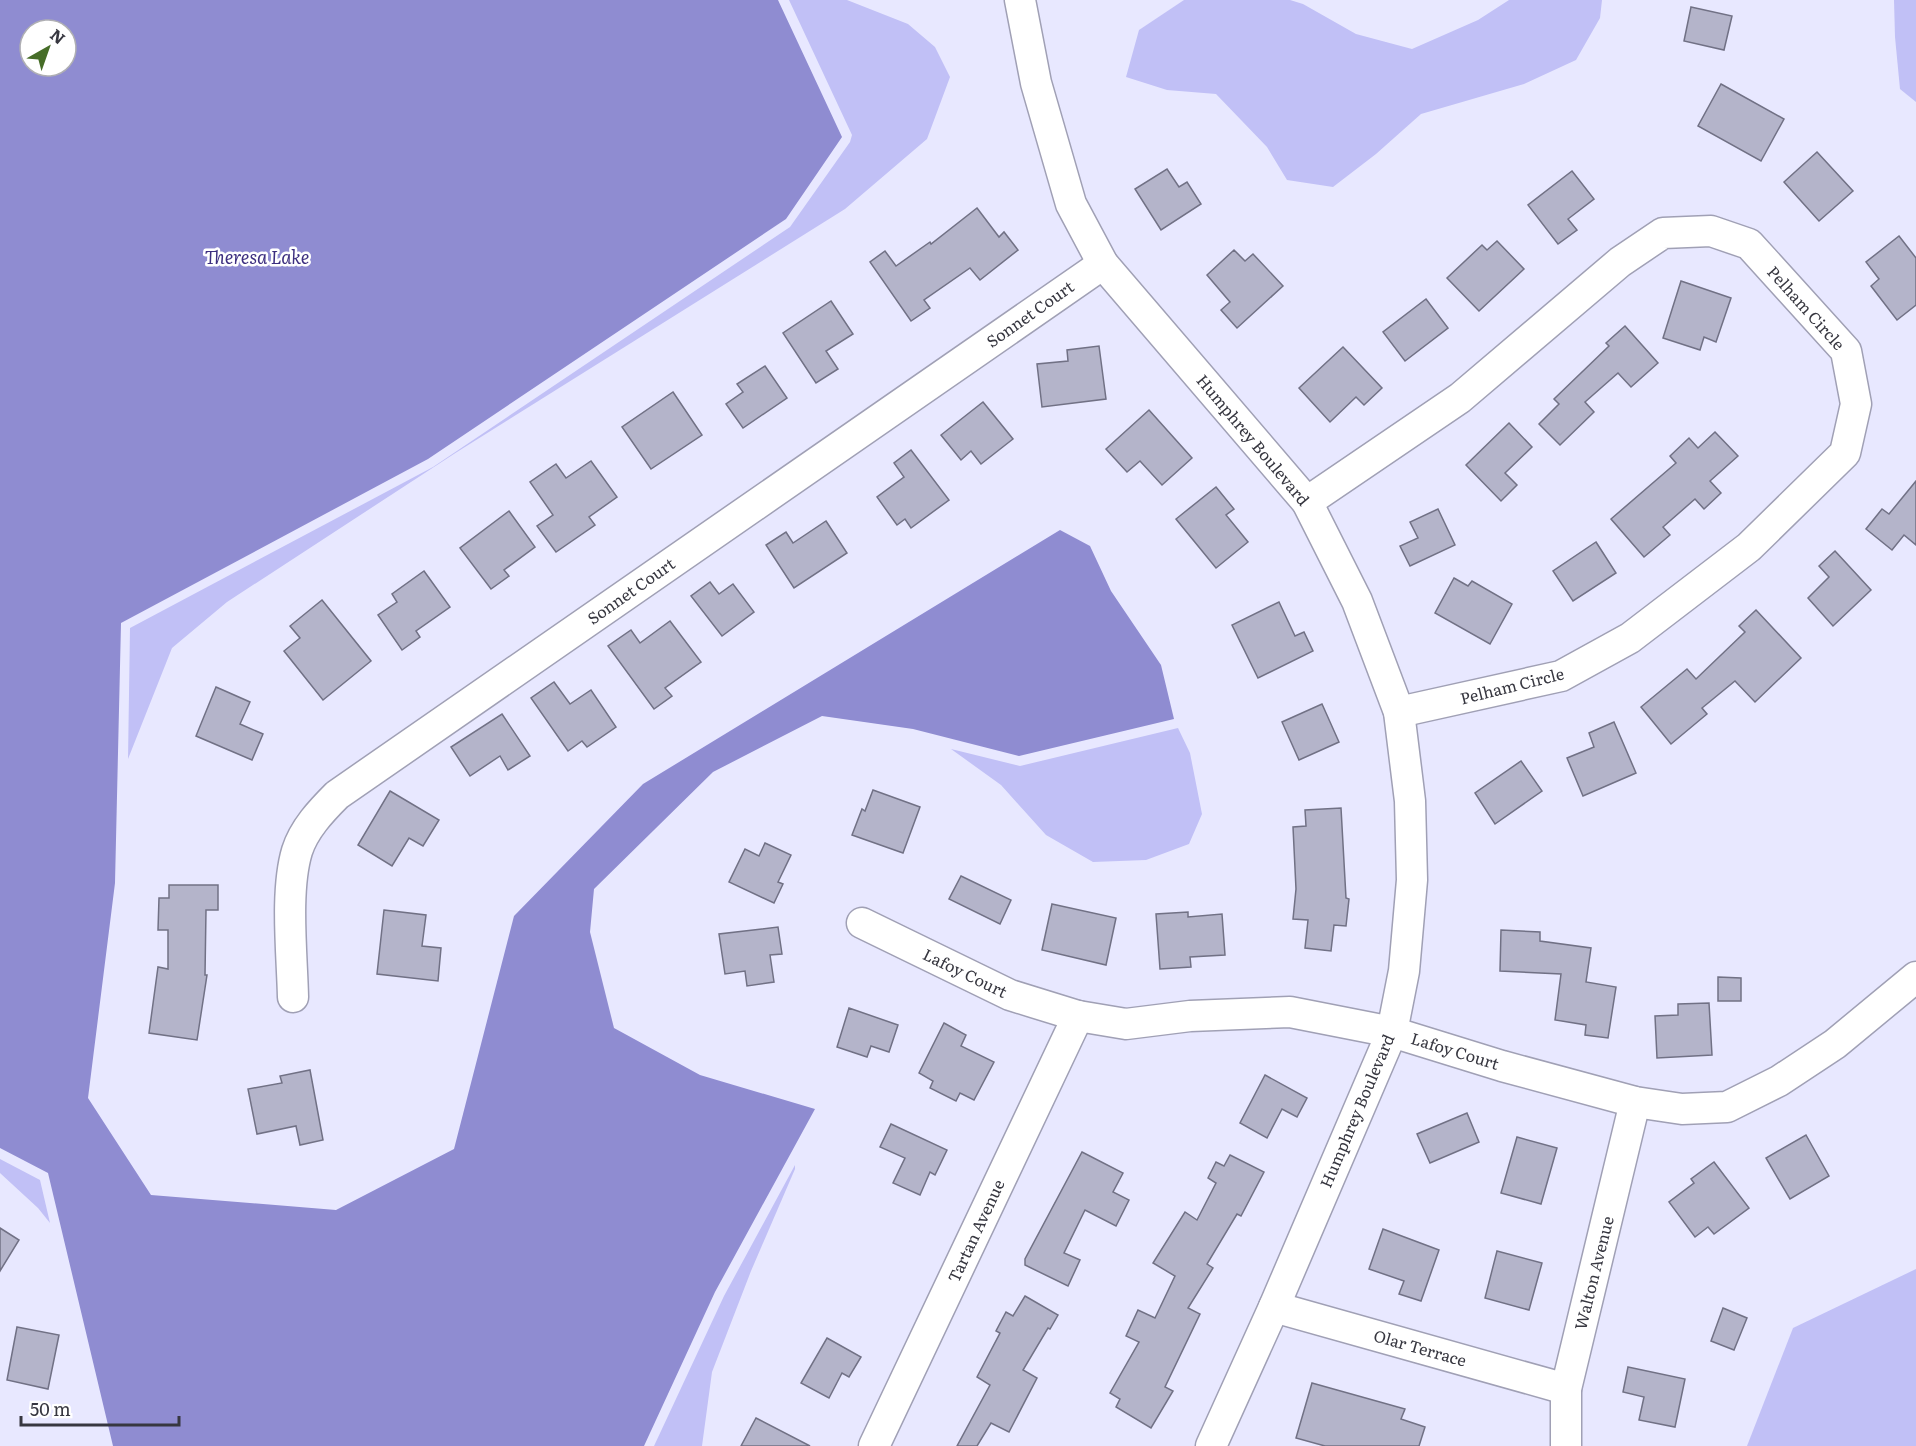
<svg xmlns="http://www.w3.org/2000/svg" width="1916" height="1446" viewBox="0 0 1916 1446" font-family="Literata,serif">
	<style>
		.green { fill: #c1c0f6 }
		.water { fill: #8f8cd1; fill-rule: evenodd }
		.building { fill: #b4b4ca; stroke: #717185; stroke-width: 1.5 }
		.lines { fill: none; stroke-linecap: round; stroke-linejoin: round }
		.minor-casing { stroke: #a0a0b5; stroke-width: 33 }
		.minor { stroke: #fff; stroke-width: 30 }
		.labels { text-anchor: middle; stroke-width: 5; stroke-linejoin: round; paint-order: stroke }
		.street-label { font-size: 16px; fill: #373740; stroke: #fff }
		.water-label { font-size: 18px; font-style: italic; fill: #3c2e7f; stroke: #fff }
	</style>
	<rect width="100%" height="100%" fill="#e8e8ff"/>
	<g class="green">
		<path d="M789,0h58l61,24 27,23 15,30 -23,62 -82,70 -388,243 -230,150 -55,46 -44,111 2,-131 303,-161 357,-240 60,-85 2,-7z"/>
		<path d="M1184,0h106l13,4 53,30 56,15 66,-29 31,-20h93l-2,18 -24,42 -52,24 -103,30 -45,40 -43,33 -46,-7 -20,-33 -51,-53 -49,-4 -41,-13 13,-47z"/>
		<path d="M1894,0h22v102l-16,-13 -5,-52z"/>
		<path d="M1178,728l12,25 12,61 -13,30 -43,16 -53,2 -47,-27 -45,-50 -50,-36 69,17z"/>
		<path d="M0,1159l40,21 10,43 -12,-15 -38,-35z"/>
		<path d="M795,1165v4l-44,102 -39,101 -10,74h-48l70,-150z"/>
		<path d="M1916,1269v177h-169l46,-118z"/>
	</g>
	<path class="water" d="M0,0h778l64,137 -56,82 -358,240 -307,164 -6,260 -27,215 63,97 185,15 118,-61 60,-233 129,-132 417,-254 30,16 21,45 50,74 13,54 -155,37 -106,-27 -91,-13 -109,56 -119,117 -4,43 24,96 86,47 115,34 -100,183 -71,154h-531l-65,-273 -48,-25zM30,30h36v36h-36z"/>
	<g class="building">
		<path d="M1691,7l41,9 -8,34 -40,-9z"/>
		<path d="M1721,84l63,35 -23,42 -63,-35z"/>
		<path d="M1817,152l36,39 -34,30 -35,-39z"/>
		<path d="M1167,169l12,18 8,-5 14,22 -40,26 -26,-41z"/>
		<path d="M1572,171l22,28 -26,20 9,11 -19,14 -30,-39z"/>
		<path d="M977,208l22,29 5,-5 14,18 -38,30 -10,-12 -46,32 6,8 -19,13 -41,-59 15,-11 11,15 34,-24 1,2z"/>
		<path d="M1899,236l17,22v47l-19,15 -26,-34 8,-7 -13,-17z"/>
		<path d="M1497,241l27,28 -45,42 -32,-33 35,-33 5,5z"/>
		<path d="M1234,250l11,11 8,-7 30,32 -46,42 -16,-18 9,-8 -23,-27z"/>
		<path d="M1681,281l50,17 -15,44 -12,-5 -4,13 -37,-12z"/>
		<path d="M1426,299l22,29 -43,33 -22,-29z"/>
		<path d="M831,301l22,33 -27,17 12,18 -22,14 -33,-50z"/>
		<path d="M1625,326l33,37 -27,24 -13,-14 -33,29 9,10 -34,33 -21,-21 20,-20 -5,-5 55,-53 -3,-3z"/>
		<path d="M1099,346l7,53 -64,8 -5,-43 31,-3 -1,-11z"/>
		<path d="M1343,347l39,41 -18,17 -8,-8 -26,25 -31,-34z"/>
		<path d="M765,366l22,32 -44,30 -17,-24 17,-12 -6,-8z"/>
		<path d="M673,392l29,43 -51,34 -29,-42z"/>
		<path d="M983,402l30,37 -32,25 -10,-13 -10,9 -20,-25z"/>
		<path d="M1149,410l43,48 -30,27 -22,-24 -13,11 -21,-23z"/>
		<path d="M1509,423l23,24 -27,26 12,12 -16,16 -35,-36z"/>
		<path d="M1715,432l23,24 -28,25 11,12 -17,16 -9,-10 -32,28 7,8 -26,22 -33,-38 65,-56 -6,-7 19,-18 9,10z"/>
		<path d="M911,450l38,50 -38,28 -6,-9 -8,6 -20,-28 27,-20 -10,-14z"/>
		<path d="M591,461l26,36 -28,20 6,8 -39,27 -19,-26 16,-11 -23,-33 26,-18 10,14z"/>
		<path d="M1916,481v64l-12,-10 -12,15 -26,-21 16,-20 7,5z"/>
		<path d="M1216,487l18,22 -8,6 22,27 -32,26 -40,-49z"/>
		<path d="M1438,509l17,36 -45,21 -10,-20 18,-8 -8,-16z"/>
		<path d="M509,511l26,36 -31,23 5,6 -18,13 -31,-41z"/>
		<path d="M826,521l21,32 -53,35 -28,-43 20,-13 7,11z"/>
		<path d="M1596,542l20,31 -43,28 -20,-30z"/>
		<path d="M1835,551l36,39 -38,36 -25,-28 21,-21 -10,-11z"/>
		<path d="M424,571l26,36 -34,24 4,6 -18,13 -24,-35 19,-13 -5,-8z"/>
		<path d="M1454,578l14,8 4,-5 40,23 -22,40 -55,-31z"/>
		<path d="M710,582l9,12 14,-10 21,28 -32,24 -31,-40z"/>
		<path d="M322,600l49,61 -48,39 -39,-49 16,-13 -10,-12z"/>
		<path d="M1279,602l16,34 9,-4 9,19 -55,27 -26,-53z"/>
		<path d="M1756,610l45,48 -46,44 -20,-21 -33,27 5,6 -36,30 -30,-37 46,-38 9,10 49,-47 -6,-6z"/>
		<path d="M670,621l31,41 -36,26 7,8 -18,13 -46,-63 23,-16 9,13z"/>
		<path d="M554,682l16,22 21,-14 25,37 -29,20 -5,-6 -14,10 -37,-53z"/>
		<path d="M216,687l34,15 -10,22 23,10 -11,26 -56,-24z"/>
		<path d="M1322,704l17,38 -40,18 -17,-38z"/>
		<path d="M502,714l28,42 -22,14 -8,-14 -30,20 -19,-29z"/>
		<path d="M1614,722l22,51 -53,23 -16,-38 27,-11 -5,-14z"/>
		<path d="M1521,761l21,30 -47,33 -20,-31z"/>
		<path d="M873,790l47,17 -17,46 -51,-18 10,-26 3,2z"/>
		<path d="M390,791l49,29 -16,26 -14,-8 -17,28 -34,-21z"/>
		<path d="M1341,808l5,90 3,1 -3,27 -12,-1 -3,26 -26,-3 3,-28 -15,-1 3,-30 -3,-62 13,-1 -1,-16z"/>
		<path d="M765,843l26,12 -13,27 5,2 -9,19 -45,-21 16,-33 14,7z"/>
		<path d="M961,876l50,24 -11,24 -51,-25z"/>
		<path d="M169,885h49v25h-12l-1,65h2l-10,65 -48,-7 9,-66 10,2v-39h-10l1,-32h10z"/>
		<path d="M1052,904l64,14 -10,47 -64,-15z"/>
		<path d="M384,910l42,5 -4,31 19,2 -3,33 -61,-7z"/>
		<path d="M1188,912v5l34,-3 3,41 -35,2 1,10 -31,2 -4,-55z"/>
		<path d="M778,927l4,27 -12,1 4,27 -27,4 -2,-15 -20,3 -6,-40z"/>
		<path d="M1501,930l39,2v9l51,7 -5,34 30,5 -8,51 -23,-3 1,-10 -31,-5 6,-46 -61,-3z"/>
		<path d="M1718,977l23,1v23h-23z"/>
		<path d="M1709,1003l3,52 -55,3 -2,-42 23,-1v-11z"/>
		<path d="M849,1008l49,17 -9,27 -18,-6 -4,11 -30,-10z"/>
		<path d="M944,1023l22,12 -5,11 33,16 -20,38 -14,-7 -4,8 -26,-13 3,-7 -14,-8z"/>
		<path d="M310,1070l13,70 -23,5 -4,-19 -39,8 -9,-45 34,-6 -2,-7z"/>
		<path d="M1265,1075l42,23 -10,19 -15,-8 -15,29 -27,-15z"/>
		<path d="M1467,1113l12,29 -49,21 -13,-29z"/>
		<path d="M891,1124l56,26 -12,25 -5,-3 -10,23 -27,-12 12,-25 -25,-11z"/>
		<path d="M1806,1135l23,41 -39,23 -24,-41z"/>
		<path d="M1517,1137l40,11 -16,56 -40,-11z"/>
		<path d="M1082,1152l41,21 -10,19 16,8 -13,26 -31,-16 -21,43 16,7 -12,26 -43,-21v-6z"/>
		<path d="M1230,1155l34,17 -23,44 -4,-2 -30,50 6,4 -25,40 12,6 -35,73 8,4 -22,37 -35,-21 4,-8 -10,-6 29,-51 -13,-6 12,-26 17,8 20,-42 -22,-13 32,-51 12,8 19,-37 -8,-5 8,-16 8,4z"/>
		<path d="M1714,1162l35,46 -35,26 -6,-7 -13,10 -26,-35 25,-19 -3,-4z"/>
		<path d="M0,1228l19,12 -19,31z"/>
		<path d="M1383,1229l56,21 -18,51 -22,-7 5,-13 -35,-12z"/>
		<path d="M1497,1251l45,12 -13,47 -44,-12z"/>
		<path d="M1025,1296l33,19 -8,14 -2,-1 -25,42 14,8 -28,54 -18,-9 -14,23h-20l33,-61 -13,-8 23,-44 -4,-2 10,-19 7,4z"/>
		<path d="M1723,1308l24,10 -13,32 -23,-9z"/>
		<path d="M17,1327l42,8 -11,54 -41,-9z"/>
		<path d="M827,1338l34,19 -12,20 -7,-4 -13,25 -28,-15z"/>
		<path d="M1628,1367l57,12 -10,48 -36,-7 5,-23 -21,-5z"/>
		<path d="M1312,1383l93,26 -4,10 24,8 -6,19h-94l-29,-8z"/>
		<path d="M756,1418l54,28h-69z"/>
	</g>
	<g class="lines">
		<defs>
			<g id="minor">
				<path d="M1020,0l16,83 35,121 32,60 204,238 50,99 42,111 11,89 2,79 -8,91 -12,61 -118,275 -63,139"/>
				<path d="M1307,502l153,-104 160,-136 43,-29 48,-2 38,13 97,107 10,53 -11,49 -96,94 -119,91 -69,38 -162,36"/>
				<path d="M862,923l148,72 68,21 48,8 64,-8 100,-4 102,20 110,34 133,36 47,7 45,-2 52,-26 56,-37 81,-67"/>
				<path d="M293,997c-1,-43 -8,-106 4,-146 7,-22 24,-40 40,-56l766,-531"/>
				<path d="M1274,1307l292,82"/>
				<path d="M874,1446l204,-430"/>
				<path d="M1566,1446v-57l69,-287"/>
			</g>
		</defs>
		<use href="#minor" class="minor-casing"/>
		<use href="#minor" class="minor"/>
	</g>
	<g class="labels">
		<g class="street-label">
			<text transform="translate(1806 308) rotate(48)" y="6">Pelham Circle</text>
			<text transform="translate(1030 314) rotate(-35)" y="6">Sonnet Court</text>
			<text transform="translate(1253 440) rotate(50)" y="6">Humphrey Boulevard</text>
			<text transform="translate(631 591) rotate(-35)" y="6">Sonnet Court</text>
			<text transform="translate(1512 686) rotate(-14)" y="6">Pelham Circle</text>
			<text transform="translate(965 973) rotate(26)" y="6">Lafoy Court</text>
			<text transform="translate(1455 1051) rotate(17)" y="6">Lafoy Court</text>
			<text transform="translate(1357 1111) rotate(-67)" y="6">Humphrey Boulevard</text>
			<text transform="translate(976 1231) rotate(-65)" y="6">Tartan Avenue</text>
			<text transform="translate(1594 1273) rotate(-76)" y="6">Walton Avenue</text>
			<text transform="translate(1420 1348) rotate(16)" y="6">Olar Terrace</text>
		</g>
		<g class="water-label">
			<text x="257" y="264">Theresa Lake</text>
		</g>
	</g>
	<g transform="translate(48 48) rotate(40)"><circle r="28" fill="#ffffff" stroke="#afafb3" stroke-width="1.5"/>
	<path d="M0-4.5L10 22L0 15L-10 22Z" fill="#466d28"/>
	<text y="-9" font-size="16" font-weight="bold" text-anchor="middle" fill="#373740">N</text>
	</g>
	<path d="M21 1416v9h158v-9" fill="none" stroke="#373740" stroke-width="3"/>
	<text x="30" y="1416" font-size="18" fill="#373740" stroke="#ffffff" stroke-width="4.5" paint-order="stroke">50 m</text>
</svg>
